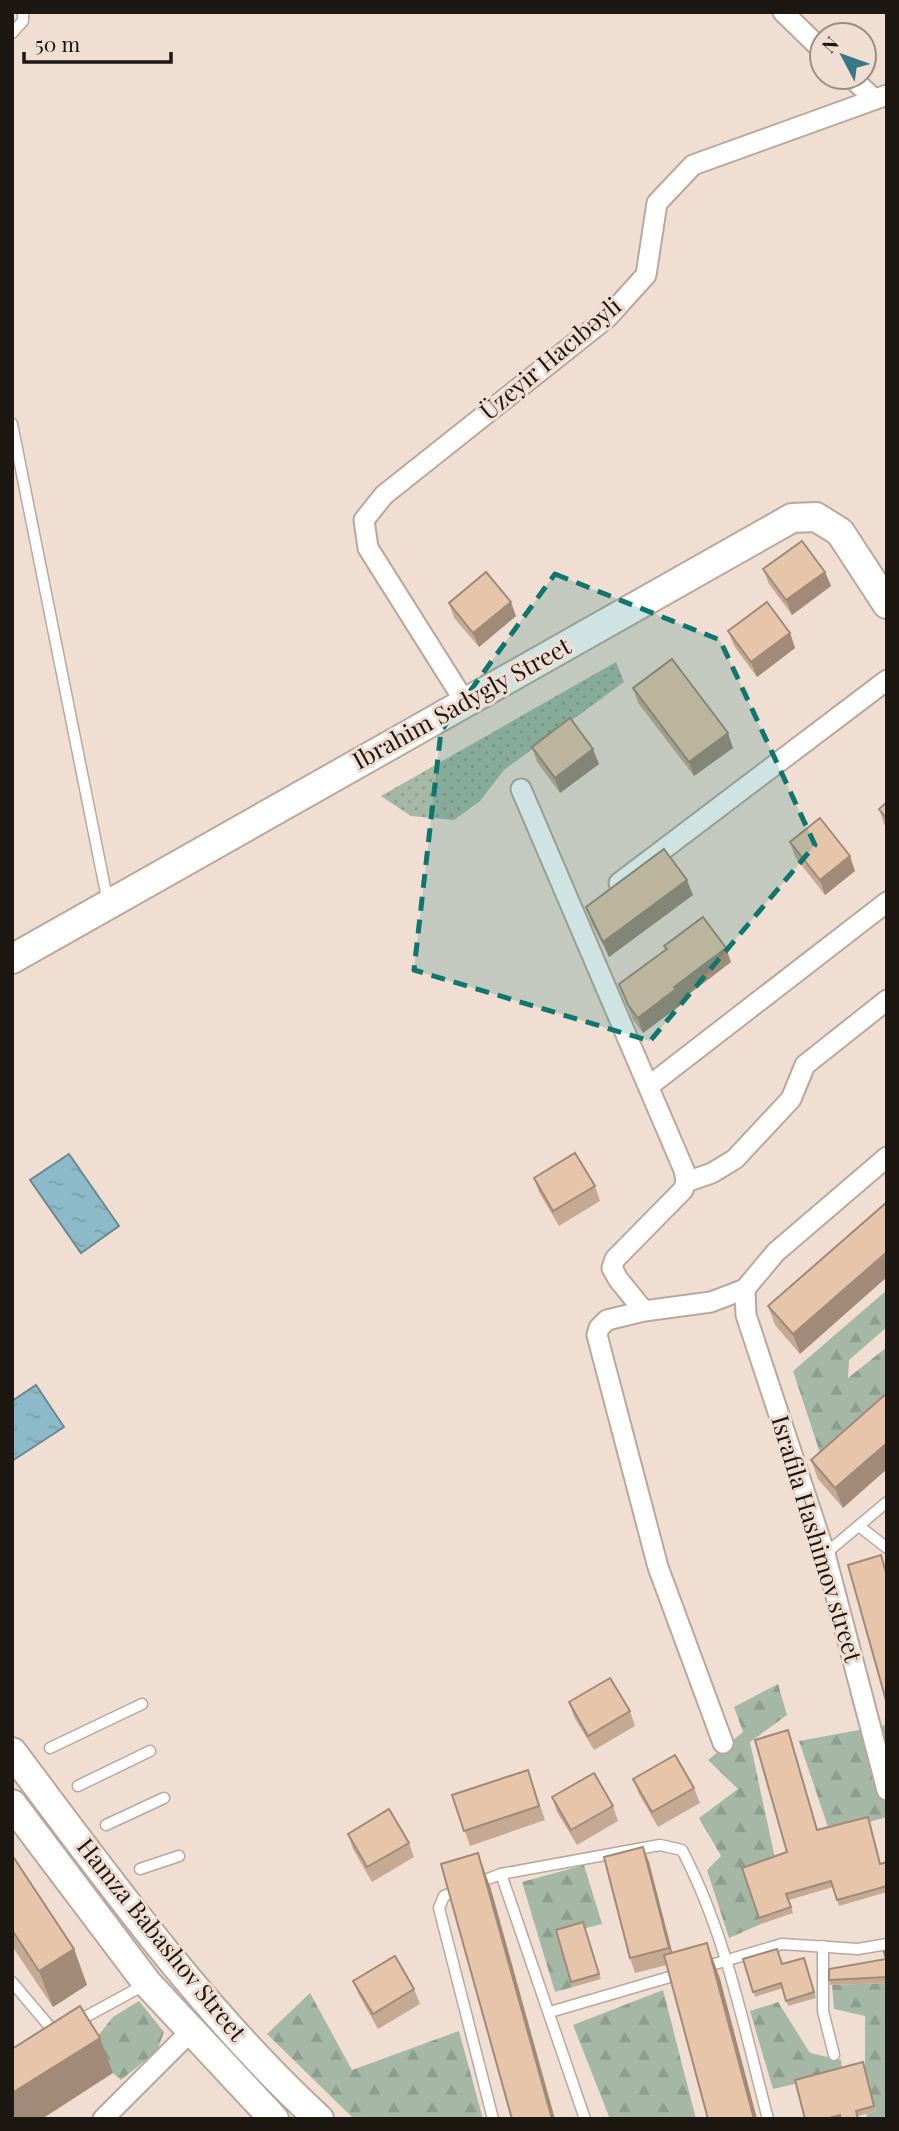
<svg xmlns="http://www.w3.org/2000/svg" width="899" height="2131" viewBox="0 0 899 2131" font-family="'Playfair Display',serif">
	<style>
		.grass { fill: url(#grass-dots) }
		.forest { fill: url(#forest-firs) }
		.water { fill: url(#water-ripples); stroke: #6b8991; stroke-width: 2 }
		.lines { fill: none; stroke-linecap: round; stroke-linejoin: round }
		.lane-casing { stroke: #baa89c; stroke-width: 13 }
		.street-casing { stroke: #baa89c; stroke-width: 23 }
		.secondary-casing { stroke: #baa89c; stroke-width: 32 }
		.lane { stroke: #fff; stroke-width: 10 }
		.street { stroke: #fff; stroke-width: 19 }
		.secondary { stroke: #fff; stroke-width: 28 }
		.wall { fill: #c6a993 }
		.shaded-wall { fill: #a18a78 }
		.building { fill: #e6c5ab; stroke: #a18a78; stroke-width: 2 }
		.marked { fill: #0f766e; fill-opacity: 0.2; stroke: #0f766e; stroke-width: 5; stroke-dasharray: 14 9; stroke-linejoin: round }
		.labels { text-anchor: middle; stroke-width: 6; stroke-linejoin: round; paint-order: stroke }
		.street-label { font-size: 24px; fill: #1d1712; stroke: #f1ded2 }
	</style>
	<defs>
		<pattern id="grass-dots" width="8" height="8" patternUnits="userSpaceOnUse" patternTransform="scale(1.75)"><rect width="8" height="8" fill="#a5b8a5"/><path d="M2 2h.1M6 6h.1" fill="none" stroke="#8e9d8d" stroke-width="1.8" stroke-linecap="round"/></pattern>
		<pattern id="forest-firs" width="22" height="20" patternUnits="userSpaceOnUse" patternTransform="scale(1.75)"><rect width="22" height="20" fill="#a5b8a5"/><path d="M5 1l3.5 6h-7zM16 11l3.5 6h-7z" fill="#8e9d8d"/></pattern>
		<pattern id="water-ripples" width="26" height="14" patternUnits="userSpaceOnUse" patternTransform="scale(1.75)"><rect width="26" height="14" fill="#8dbac8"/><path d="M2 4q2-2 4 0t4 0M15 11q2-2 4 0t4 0" fill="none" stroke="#799fab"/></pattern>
	</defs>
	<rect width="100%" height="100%" fill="#f1ded2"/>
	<path class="grass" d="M616,662l8,20 -120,88 -24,31 -26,19 -43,-4 -30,-20z"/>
	<g class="forest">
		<path d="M887,1290v37l-38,33 -1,18 39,-31v58l-64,57 -30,-91z"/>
		<path d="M778,1684l9,31 -37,27 26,121 -32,11 17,50 -32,14 -22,-68 14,-14 -22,-38 39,-29 -30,-29 35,-28 -9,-25z"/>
		<path d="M886,1725l1,92 -57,16 -31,-92z"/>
		<path d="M584,1865l18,59 -44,11 15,52 -18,5 -33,-110z"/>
		<path d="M887,1983v136h-19l-2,-5 10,-3 -11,-43v-52l-31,-7 -2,-24z"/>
		<path d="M663,1990l33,129h-86l-37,-94z"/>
		<path d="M310,1993l42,77 107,-39 24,88h-129l-87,-85z"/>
		<path d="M139,2001l25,31 -7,19 -36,29 -8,-7 -20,-31 20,-25z"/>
		<path d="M778,2002l32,51 31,7 1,13 -69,16 -23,-78z"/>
	</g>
	<g class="water">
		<path d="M69,1154l50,72 -38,27 -51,-73z"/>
		<path d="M36,1385l28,42 -52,34v-60z"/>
	</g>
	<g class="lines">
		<defs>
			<g id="lane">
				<path d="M12,33l11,-12v-9"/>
				<path d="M12,424l96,479"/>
				<path d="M859,1526l28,22"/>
				<path d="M825,1554l62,-52"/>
				<path d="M50,1748l92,-44"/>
				<path d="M78,1786l72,-35"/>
				<path d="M106,1825l58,-27"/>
				<path d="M140,1869l39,-13"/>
				<path d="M501,1874l84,245"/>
				<path d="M477,1883l24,-9 159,-29 22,5c44,84 62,178 86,269"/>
				<path d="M460,1889l-16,7 -5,12 54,211"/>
				<path d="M823,1946v65l11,44"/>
				<path d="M701,1968l81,-24 76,5 29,-5"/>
				<path d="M12,1982l43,51"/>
				<path d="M550,2012l130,-38"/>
				<path d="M76,2022l70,-38"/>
			</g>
			<g id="street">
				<path d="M783,12l39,38"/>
				<path d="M851,77l23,22"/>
				<path d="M465,702l-97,-154 -4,-28 20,-25 224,-178 38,-42 11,-72 36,-38 194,-70"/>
				<path d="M521,789l163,381 2,12 -3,8 -68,69 -3,9 6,11 26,32"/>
				<path d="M619,883l268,-203"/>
				<path d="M649,1086l238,-184"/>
				<path d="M686,1182l26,-9 23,-14 56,-60 14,-34 82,-65"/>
				<path d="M745,1289l1,26 79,239 62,236"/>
				<path d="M745,1289l31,-37 111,-95"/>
				<path d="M723,1743l-65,-176 -61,-232 2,-7 8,-8 37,-9 67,-9 34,-13"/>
				<path d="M103,2119l88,-88"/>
			</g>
			<g id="secondary">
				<path d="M12,959l780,-441 24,-1 24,15 47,72"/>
				<path d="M12,1752c96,127 190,259 307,367"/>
				<path d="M12,1804l135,179 127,136"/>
			</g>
		</defs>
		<use href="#lane" class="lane-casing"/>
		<use href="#street" class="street-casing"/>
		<use href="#secondary" class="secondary-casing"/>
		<use href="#lane" class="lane"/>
		<use href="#street" class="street"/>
		<use href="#secondary" class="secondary"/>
	</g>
	<g class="wall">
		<path d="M763,569l62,3 6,14 -39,29 -23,-31z"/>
		<path d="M449,603l67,13 -37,31 -25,-29z"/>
		<path d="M728,631l62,2 5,15 -38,29 -23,-31z"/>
		<path d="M633,688l100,60 -39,28 -56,-73z"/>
		<path d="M532,747l67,17 -39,29 -23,-31z"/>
		<path d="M887,802v25l-3,-3 -5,-15z"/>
		<path d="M790,842l65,29 -30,24 -30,-38z"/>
		<path d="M693,895l-84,62 -18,-35 -5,-15z"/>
		<path d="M664,946l67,16 -51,39 2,3 -39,29 -10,-13 -14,-36 47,-35z"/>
		<path d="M534,1178l61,8 5,15 -41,25 -20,-34z"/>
		<path d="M887,1202l-87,152 -25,-29 -7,-19z"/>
		<path d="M887,1393l-44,115 -25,-29 -7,-19z"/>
		<path d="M569,1702l61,9 5,15 -41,24 -20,-33z"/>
		<path d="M528,1770l17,50 -75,26 -18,-51z"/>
		<path d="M633,1779l61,9 6,15 -42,24 -19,-33z"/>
		<path d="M552,1797l61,9 5,15 -41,24 -20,-33z"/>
		<path d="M870,1823l10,41 7,-2v30l-48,14 -6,-19 -44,13 4,13 -32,11 -19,-56 45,-16 30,-22z"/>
		<path d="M348,1834l61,9 5,14 -42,25 -19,-33z"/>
		<path d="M643,1847l6,15 23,91 35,-10 13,36 37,140h-49l-41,-154 -32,8 -5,-15z"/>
		<path d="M12,1855l62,94 13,36 -34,22 -41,-61z"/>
		<path d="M583,1922l18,57 -28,8 -17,-57z"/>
		<path d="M887,1952v31l-57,2 -1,-5 57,-21z"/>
		<path d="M743,1959l39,5 24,-1 10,35 -28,8 -5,-18 -28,9z"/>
		<path d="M353,1981l61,8 6,15 -42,25 -19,-34z"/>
		<path d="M863,2062l13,49 -18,5 1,3h-54z"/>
	</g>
	<g class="shaded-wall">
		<path d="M825,572l6,14 -39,29 -6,-15z"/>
		<path d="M511,602l5,14 -37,31 -6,-14z"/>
		<path d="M790,633l5,15 -38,29 -6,-15z"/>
		<path d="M728,733l5,15 -39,28 -5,-14z"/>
		<path d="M593,749l6,15 -39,29 -5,-15z"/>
		<path d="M850,856l5,15 -30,24 -5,-15z"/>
		<path d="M687,880l6,15 -84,62 -6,-15z"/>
		<path d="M726,948l5,14 -51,39 2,3 -39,29 -5,-15 36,-31z"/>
		<path d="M887,1252v25l-87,77 -7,-20z"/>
		<path d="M887,1443v26l-44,39 -8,-20z"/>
		<path d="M643,1847l6,15 26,101 -6,-15z"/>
		<path d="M478,1853l13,36 64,230h-3z"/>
		<path d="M707,1943l13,36 37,140h-3z"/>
		<path d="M74,1949l13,36 -34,22 -14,-36z"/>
		<path d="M100,2038l13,35 -71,46h-30v-26z"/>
	</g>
	<g class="building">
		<path d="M802,541l23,31 -39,28 -23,-31z"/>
		<path d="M486,572l25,30 -38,31 -24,-30z"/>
		<path d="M767,602l23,31 -39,29 -23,-31z"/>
		<path d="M672,659l56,74 -39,29 -56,-74z"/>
		<path d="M570,718l23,31 -38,29 -23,-31z"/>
		<path d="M887,802v17l-8,-10z"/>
		<path d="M820,818l30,38 -30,24 -30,-38z"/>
		<path d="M664,849l23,31 -84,62 -17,-35z"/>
		<path d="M703,917l23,31 -52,39 2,2 -38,29 -10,-13 -9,-21 48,-35 -3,-3z"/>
		<path d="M575,1153l20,33 -42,25 -19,-33z"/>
		<path d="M887,1202v50l-94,82 -25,-28z"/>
		<path d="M887,1393v50l-52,45 -24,-28z"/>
		<path d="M881,1555l6,21v128l-39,-139z"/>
		<path d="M610,1678l20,33 -42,25 -19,-34z"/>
		<path d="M788,1730l29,100 51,-13 12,47 7,-2v24l-50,14 -6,-19 -45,13 5,13 -32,11 -17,-50 45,-16 -32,-112z"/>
		<path d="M675,1755l19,33 -42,24 -19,-33z"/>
		<path d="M528,1770l11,36 -75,25 -12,-36z"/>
		<path d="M594,1773l19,33 -42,24 -19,-33z"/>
		<path d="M389,1809l20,34 -42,24 -19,-33z"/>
		<path d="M643,1847l26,101 -39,10 -26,-101z"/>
		<path d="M478,1853l74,266h-40l-71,-255z"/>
		<path d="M12,1855l62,94 -35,22 -27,-41z"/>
		<path d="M583,1922l16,52 -28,8 -15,-52z"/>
		<path d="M707,1943l47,176h-46l-44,-164z"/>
		<path d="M777,1949l5,15 22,-6 10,34 -28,9 -5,-18 -28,9 -10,-33z"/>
		<path d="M884,1952h3v25l-58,3v-11l57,-10z"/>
		<path d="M395,1956l19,33 -41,25 -20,-33z"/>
		<path d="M80,2006l20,32 -88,55v-44z"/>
		<path d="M863,2062l11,44 -18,5 2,8h-17l-1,-4 -14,4h-21l-10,-39z"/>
	</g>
	<path class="marked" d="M555,574l165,66 95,205 -165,196 -236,-71 27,-239z"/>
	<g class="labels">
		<g class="street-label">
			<text transform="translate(551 359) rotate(-40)" y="8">Üzeyir Hacıbəyli</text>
			<text transform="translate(462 704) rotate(-29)" y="8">Ibrahim Sadygly Street</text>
			<text transform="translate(816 1539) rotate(73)" y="8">Israfila Hashimov street</text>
			<text transform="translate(161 1940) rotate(51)" y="8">Hamza Babashov Street</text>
		</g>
	</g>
	<rect width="899" height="2131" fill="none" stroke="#1d1712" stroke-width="28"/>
	<g transform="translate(843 56) rotate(311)"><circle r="33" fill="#f1ded2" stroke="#9c8e85" stroke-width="2"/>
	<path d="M0-5L12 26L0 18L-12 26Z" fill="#357988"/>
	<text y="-10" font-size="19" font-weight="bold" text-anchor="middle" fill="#1d1712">N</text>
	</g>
	<path d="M24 52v10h147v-10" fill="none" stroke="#1d1712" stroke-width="3.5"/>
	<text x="35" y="52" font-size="21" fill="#1d1712" stroke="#f1ded2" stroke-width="5" paint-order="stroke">50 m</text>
</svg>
